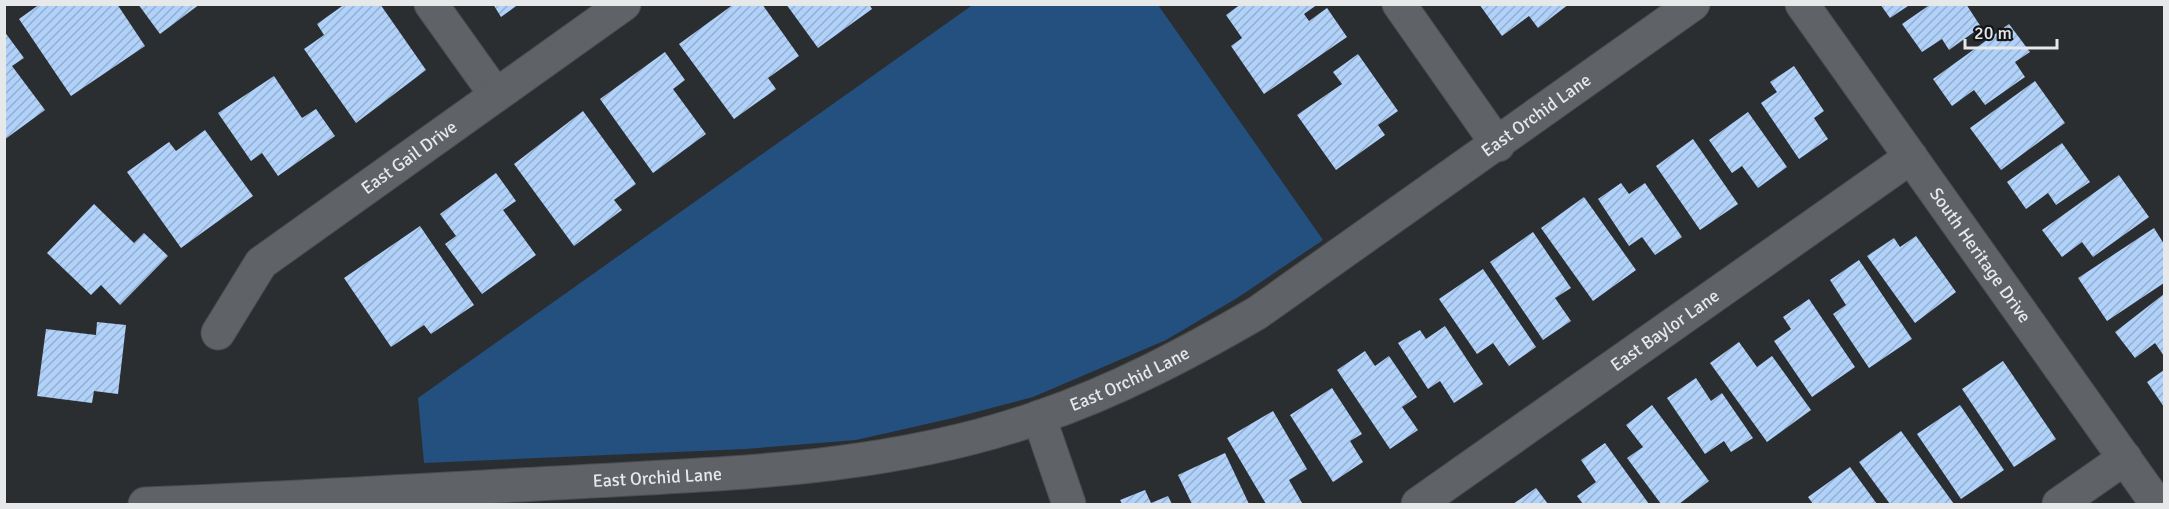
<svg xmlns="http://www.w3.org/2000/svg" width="2169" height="509" viewBox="0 0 2169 509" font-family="Signika,sans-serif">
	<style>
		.green { fill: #245080 }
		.building { fill: url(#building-hatch) }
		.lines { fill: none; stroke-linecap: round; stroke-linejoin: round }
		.minor-casing { stroke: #4b4d4f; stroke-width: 35 }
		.minor { stroke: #5f6266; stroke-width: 33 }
		.labels { text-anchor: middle; stroke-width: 6; stroke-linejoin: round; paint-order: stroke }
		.street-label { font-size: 18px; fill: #e6e8ea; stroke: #151618 }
	</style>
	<defs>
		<pattern id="building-hatch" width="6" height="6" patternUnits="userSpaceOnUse" patternTransform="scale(1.5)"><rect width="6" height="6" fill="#b0d2fa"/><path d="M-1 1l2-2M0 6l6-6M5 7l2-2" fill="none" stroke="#95afcd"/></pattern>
	</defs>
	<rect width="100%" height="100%" fill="#2b2e31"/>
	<path class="green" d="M974,4l184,1 165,235 -86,58 -71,42 -133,57 -80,21 -97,22 -111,9 -321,14 -6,-65z"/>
	<g class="building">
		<path d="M40,4h77l28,42 -74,50 -52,-77z"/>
		<path d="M138,4h62l-40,30z"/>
		<path d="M345,4h35l46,66 -70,53 -52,-74 20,-14 -7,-11z"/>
		<path d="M493,4h26l-18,13z"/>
		<path d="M734,4h28l37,52 -31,22 8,11 -42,30 -55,-75z"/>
		<path d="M786,4h83l3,5 -54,39z"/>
		<path d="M1241,4h77l-14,10 5,7 18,-13 20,29 -83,57 -33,-48 11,-8 -16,-23z"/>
		<path d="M1479,4h90l-31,24 -9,-12 -27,20z"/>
		<path d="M1880,4h31l-21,14z"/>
		<path d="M1931,4h35l15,23 -32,23 -7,-11 -20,13 -20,-28z"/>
		<path d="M2009,24l21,28 -15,10 10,15 -40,28 -11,-15 -22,16 -19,-27z"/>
		<path d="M4,31l20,27 -12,8 33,44 -41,30z"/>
		<path d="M665,52l20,28 -12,9 33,45 -53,39 -53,-74z"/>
		<path d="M1358,54l40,57 -20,14 7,10 -49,35 -39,-55 45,-31 -9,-12z"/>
		<path d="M1794,66l30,45 -10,7 14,21 -29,20 -38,-56 16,-11 -7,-10z"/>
		<path d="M274,76l28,42 14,-9 19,27 -57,40 -16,-23 -11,8 -33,-48z"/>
		<path d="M2035,81l30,42 -64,47 -31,-42z"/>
		<path d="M583,111l53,73 -22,16 8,10 -48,36 -60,-82z"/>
		<path d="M1748,112l39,55 -29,21 -16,-22 -10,7 -23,-33z"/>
		<path d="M205,130l48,66 -72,52 -54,-76 42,-30 7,9z"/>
		<path d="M1693,139l45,65 -38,26 -44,-64z"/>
		<path d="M2062,143l28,39 -34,23 -8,-12 -22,16 -19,-27z"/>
		<path d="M496,173l20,28 -13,9 33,45 -54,39 -37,-50 11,-8 -16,-22z"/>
		<path d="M2119,175l30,42 -56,40 -11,-15 -20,15 -20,-27z"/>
		<path d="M1621,183l8,11 16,-11 37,54 -27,18 -13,-18 -13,9 -31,-47z"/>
		<path d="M1584,197l52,73 -43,31 -52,-73z"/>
		<path d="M94,204l40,39 10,-10 24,23 -48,49 -19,-20 -10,10 -44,-42z"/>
		<path d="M420,226l54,79 -43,29 -7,-9 -33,22 -47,-69z"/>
		<path d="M2154,228l10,16v39l-57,38 -29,-43z"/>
		<path d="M1533,232l38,56 -16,10 16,23 -28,19 -53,-78z"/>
		<path d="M1916,236l40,56 -41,31 -48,-67 27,-18 6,9z"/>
		<path d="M1859,260l53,79 -43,29 -36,-54 13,-9 -16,-25z"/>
		<path d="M1483,269l53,78 -27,19 -16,-23 -16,11 -38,-55z"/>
		<path d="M2164,294v62l-9,-13 -20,15 -20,-26z"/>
		<path d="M1809,299l46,68 -43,30 -38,-56 17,-12 -8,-12z"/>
		<path d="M97,322l29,3 -8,69 -24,-3 -2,12 -55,-7 9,-67 50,6z"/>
		<path d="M1445,326l38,58 -29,19 -14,-22 -12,8 -30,-46 22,-13 6,9z"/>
		<path d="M1739,342l18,25 15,-11 39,54 -44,32 -57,-79z"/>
		<path d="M1365,351l10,15 14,-10 28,41 -15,10 16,23 -28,19 -53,-79z"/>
		<path d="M2003,361l53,78 -42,28 -52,-78z"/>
		<path d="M2164,370v37l-17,-25z"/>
		<path d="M1696,378l15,23 11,-8 31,45 -22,14 -7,-11 -19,13 -38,-56z"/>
		<path d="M1332,388l30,46 -12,7 13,21 -30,20 -43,-67z"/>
		<path d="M1652,405l57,76 -30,23h-18l-34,-46 16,-11 -17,-22z"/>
		<path d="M1960,405l44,65 -43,29 -44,-65z"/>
		<path d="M1273,411l34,58 -18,11 13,23 -1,1h-35l-39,-66z"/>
		<path d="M1901,431l53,73h-64l-31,-42z"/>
		<path d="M1605,443l44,61h-66l-6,-8 19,-14 -15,-22z"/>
		<path d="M1225,453l24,51h-57l-14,-29z"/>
		<path d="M1850,467l27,37h-64l-5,-7z"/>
		<path d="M1536,488l12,16h-35z"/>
		<path d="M1145,490l6,13 17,-7 4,8h-50l-2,-4z"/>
	</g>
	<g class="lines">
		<defs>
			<g id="minor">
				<path d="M431,4l65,91"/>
				<path d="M1399,4l99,141"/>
				<path id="s1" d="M1802,4l355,500"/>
				<path id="s2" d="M218,333l43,-70 363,-259"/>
				<path d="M1039,417l30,87"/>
				<path id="s3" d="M145,504c149,-6 298,-15 447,-23 150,-8 305,-13 448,-64 76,-26 148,-64 217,-104l436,-309"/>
				<path id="s4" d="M1418,504l493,-347"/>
				<path d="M2059,504l66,-46"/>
			</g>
		</defs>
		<use href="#minor" class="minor-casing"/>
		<use href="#minor" class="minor"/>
	</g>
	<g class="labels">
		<g class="street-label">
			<text dy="6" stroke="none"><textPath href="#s3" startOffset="1485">East Orchid Lane</textPath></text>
			<text dy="6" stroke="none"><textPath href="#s2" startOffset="264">East Gail Drive</textPath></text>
			<text dy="6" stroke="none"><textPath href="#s1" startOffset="308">South Heritage Drive</textPath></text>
			<text dy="6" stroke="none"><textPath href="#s4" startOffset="302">East Baylor Lane</textPath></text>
			<text dy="6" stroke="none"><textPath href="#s3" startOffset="999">East Orchid Lane</textPath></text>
			<text dy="6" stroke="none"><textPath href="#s3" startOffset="513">East Orchid Lane</textPath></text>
		</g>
	</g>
	<rect width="2169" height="509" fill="none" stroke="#e6e8ea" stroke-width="12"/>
	<path d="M1965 39v9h92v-9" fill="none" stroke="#e6e8ea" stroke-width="3"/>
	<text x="1974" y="39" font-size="18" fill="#e6e8ea" stroke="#151618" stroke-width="4.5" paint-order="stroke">20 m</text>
</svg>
